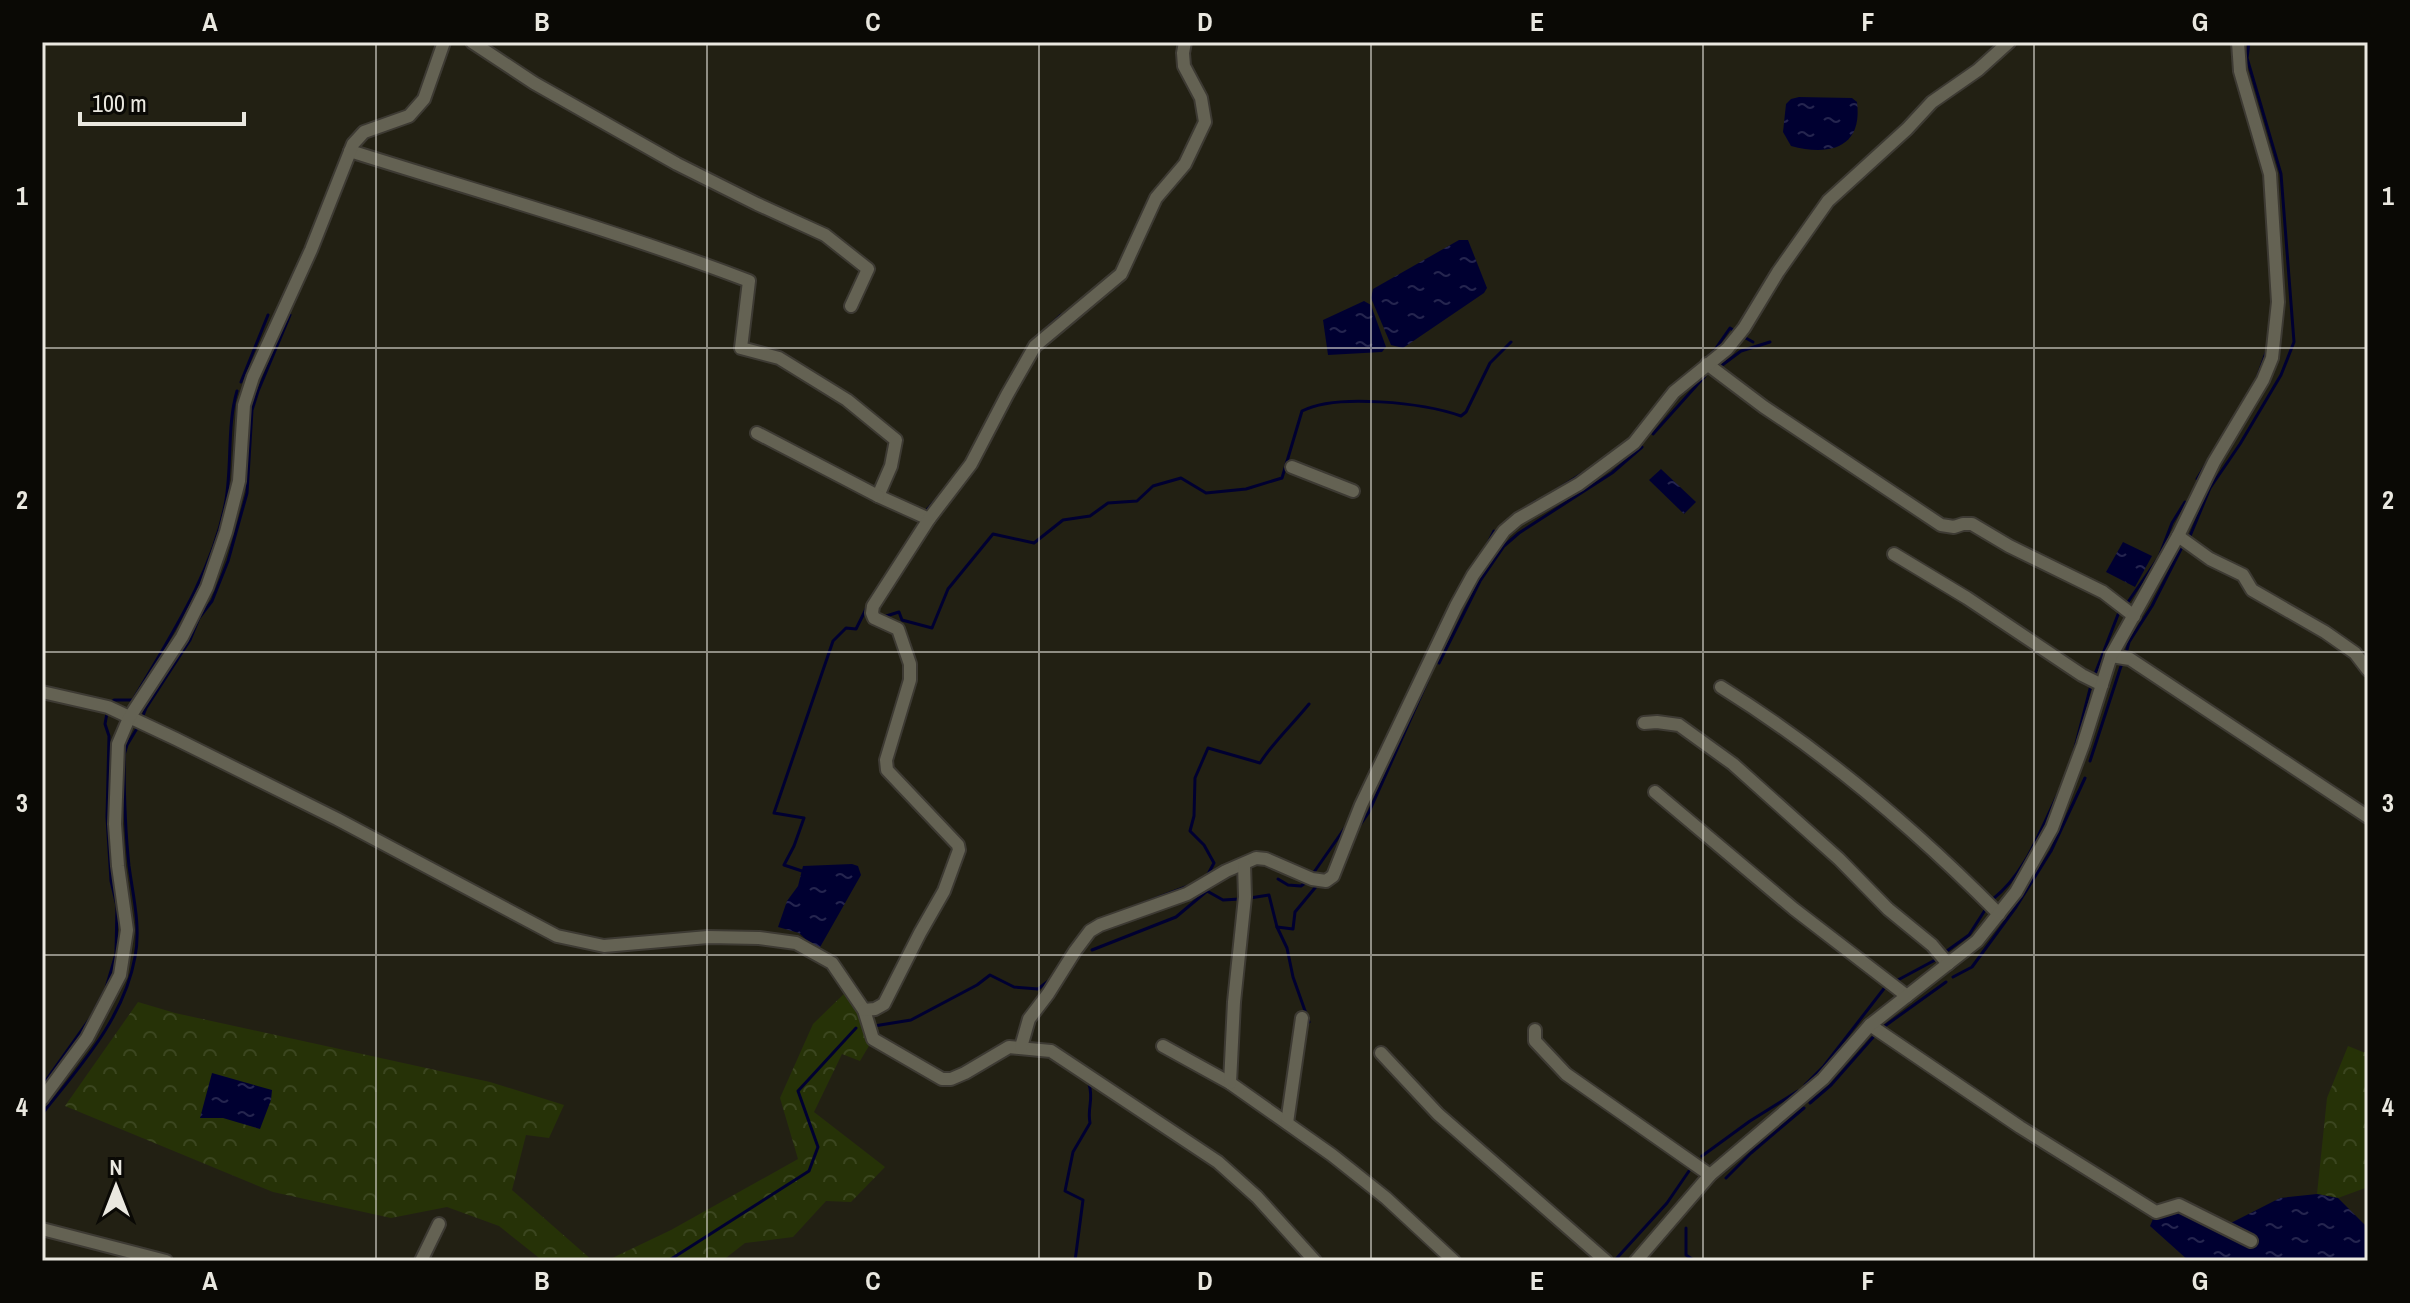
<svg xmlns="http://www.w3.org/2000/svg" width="2410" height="1303" viewBox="0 0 2410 1303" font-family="'Archivo Narrow',sans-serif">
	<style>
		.forest { fill: url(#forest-crowns) }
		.water { fill: url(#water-ripples) }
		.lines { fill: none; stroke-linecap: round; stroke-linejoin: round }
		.stream { stroke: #000031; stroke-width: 3 }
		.minor-casing { stroke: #3d3a33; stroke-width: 16 }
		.minor { stroke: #646253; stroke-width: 12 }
		.grid { fill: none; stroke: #eae8e0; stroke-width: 2; stroke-opacity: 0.55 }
		.neatline { fill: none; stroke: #eae8e0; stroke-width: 3 }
		.grid-label { font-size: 26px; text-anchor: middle; font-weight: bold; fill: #eae8e0 }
	</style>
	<defs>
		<pattern id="forest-crowns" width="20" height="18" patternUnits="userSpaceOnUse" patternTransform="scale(2)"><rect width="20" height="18" fill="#263207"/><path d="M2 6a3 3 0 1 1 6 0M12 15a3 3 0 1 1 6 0" fill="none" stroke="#3b461f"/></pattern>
		<pattern id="water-ripples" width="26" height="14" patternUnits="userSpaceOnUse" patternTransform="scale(2)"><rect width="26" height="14" fill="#000031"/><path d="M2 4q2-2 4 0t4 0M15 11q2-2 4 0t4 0" fill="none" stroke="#25254f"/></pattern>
	</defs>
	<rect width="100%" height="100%" fill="#222013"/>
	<g class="forest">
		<path d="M850,988l23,51 -13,22 -18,-7 -28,58 71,55 -34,35 -25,-1 -33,36 -48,6 -23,18h-116l65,-31 127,-71 -18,-61 33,-74z"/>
		<path d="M138,1002l37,11 315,69 74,23 -15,33 -23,-3 -14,55 81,71h-50l-44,-35 -52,-19 -56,11 -118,-26 -208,-86z"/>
		<path d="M2348,1046l15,6h5l-2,58 2,1v76l-30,11 -21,-4 10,-96z"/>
	</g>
	<g class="water">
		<path d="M1799,97l53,1 5,4c6,47 -29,54 -66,44l-8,-14 3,-28 5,-5z"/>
		<path d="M1459,240h9l19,48 -3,5 -81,55 -12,-3 -20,-47 2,-9z"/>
		<path d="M1364,301l7,4 15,42 -4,5 -54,3 -5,-35z"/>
		<path d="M1661,469l35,33 -12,12 -35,-34z"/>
		<path d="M2123,542l29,14 -17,31 -29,-15z"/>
		<path d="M852,864l6,2 3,9 -42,74h-3l-17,-16 -21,-6 9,-26 11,-15 5,-20z"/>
		<path d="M212,1073l60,17 -1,10 -11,29 -37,-11h-23z"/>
		<path d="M2317,1194l21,4 30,30v33h-179l-39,-35 6,-14 23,-7 44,22 57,-29z"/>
	</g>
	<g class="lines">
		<g class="stream">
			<path d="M1040,334l21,-19"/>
			<path d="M1742,336l11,6"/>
			<path d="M1721,366l20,-15 29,-9"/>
			<path d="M1680,381l34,-30 16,-23 6,4"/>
			<path d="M2256,381l11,-31"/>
			<path d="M241,382l27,-67"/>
			<path d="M1653,434l52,-58"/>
			<path d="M2197,479l11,-18"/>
			<path d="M1550,494l33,-21"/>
			<path d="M925,512l16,-18"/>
			<path d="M1519,512l17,-11"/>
			<path d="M2190,536l20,-48 30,-44 41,-69 13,-33 -13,-168 -34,-116 2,-16"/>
			<path d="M1487,545l7,-14"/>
			<path d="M2128,602l31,-45 13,-34 13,-21"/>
			<path d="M883,617l16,-5 3,8 30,8 16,-39 45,-55 41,9 29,-23 27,-4 18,-13 29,-2 16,-15 28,-8 25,15 40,-4 36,-11 20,-67c34,-18 122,-8 159,5l5,-4 24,-49 21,-21"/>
			<path d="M2126,653l3,-11 23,-36 30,-59"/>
			<path d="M1439,663l41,-82 24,-35 15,-13 93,-60 30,-26"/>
			<path d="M2095,674l24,-62"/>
			<path d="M111,703l3,-3h19c36,-62 80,-127 93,-200 6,-36 1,-75 11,-109"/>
			<path d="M142,718l4,-10 44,-68 9,-22 13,-17 16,-40 19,-68 5,-83 6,-19 32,-76"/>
			<path d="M2072,759l19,-74"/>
			<path d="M2090,761l32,-98"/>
			<path d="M1358,828l11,-16 59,-132"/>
			<path d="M802,871l-18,-6 10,-19 10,-28 -30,-5 59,-172 13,-13 10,1 11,-22"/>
			<path d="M1312,875l37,-53"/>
			<path d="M1207,876l7,-13 -10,-18 -14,-14 4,-15 1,-38 13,-30 52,15c14,-22 33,-39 49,-59"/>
			<path d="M1278,879l10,6 13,1 7,-5"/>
			<path d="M1250,898l19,-3 8,32 10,21 6,29 16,45"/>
			<path d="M1993,899c33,-26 48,-71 66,-107"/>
			<path d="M1120,912l71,-27"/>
			<path d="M1277,927l16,2 2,-17 24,-29"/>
			<path d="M1092,950l84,-33 31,-26 16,9 17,-1"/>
			<path d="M1944,953l25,-18 18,-28"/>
			<path d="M1953,977l19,-10 44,-60 35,-56 34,-73"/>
			<path d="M1896,981l41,-22"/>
			<path d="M874,1026l37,-6 66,-35 13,-10 24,12 24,2 13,-10"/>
			<path d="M1882,1028l64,-46"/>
			<path d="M1805,1085l19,-19 62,-80"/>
			<path d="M42,1086l49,-69 15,-29 10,-34 1,-48 -6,-25 -4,-64 2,-81 -4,-12 2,-11"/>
			<path d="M1810,1103l21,-18 44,-50"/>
			<path d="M42,1114c37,-47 82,-95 93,-157 6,-30 -2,-61 -6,-91 -4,-37 -5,-74 -5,-111l3,-10 12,-20"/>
			<path d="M1702,1156l48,-35 48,-30"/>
			<path d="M1726,1178l25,-25 53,-45"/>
			<path d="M1686,1228v27l9,6"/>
			<path d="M1616,1259l51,-56 22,-32"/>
			<path d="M668,1261l141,-90 9,-24 -20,-56 58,-63"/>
			<path d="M1075,1261l8,-61 -18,-9 8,-39 17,-29c-3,-16 4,-23 -1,-39"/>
		</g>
		<defs>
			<g id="minor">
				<path d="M472,42l62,41 143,81 80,40 68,31 43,34 -17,37"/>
				<path d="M350,151c133,42 268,80 399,130l-8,67 38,10 68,42 49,40 -5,26 -13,30 51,23"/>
				<path d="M1707,364l57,43 177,118 13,2 9,-3h9l37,22 94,46 31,24"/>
				<path d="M757,433l121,63"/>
				<path d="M1292,467l61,24"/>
				<path d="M2178,536l32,23 33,16 9,15 73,42 30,21 13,17"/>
				<path d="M1894,554l73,44 115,77 20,10"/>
				<path d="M2111,656l19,3 238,158"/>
				<path d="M1721,687c101,63 194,142 278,227"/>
				<path d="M42,692l66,15 68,32 161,80 220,117 47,10 104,-9 51,1 37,5 36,20 32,47 9,29 69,40h9l14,-6 44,-26 42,4 167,111 39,35 58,64"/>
				<path d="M1644,723l13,-1 22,3 54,39 106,95 49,50 44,36 16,19"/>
				<path d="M1655,792l139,117 113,87"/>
				<path d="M864,1010l11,-1 9,-5 36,-71 24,-42 15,-41 -1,-5 -71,-75 -1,-10 24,-80v-16l-12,-35 -24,-11 -2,-5 1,-7 56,-87 42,-55 36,-69 28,-49 86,-72 35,-76 29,-34 20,-42 -4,-24 -17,-32 -1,-13 2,-11"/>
				<path d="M1870,1025l150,102 136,85 23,-7 72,36"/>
				<path d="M1535,1030v11l31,33 144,101"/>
				<path d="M1163,1046l67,37 102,72 54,43 68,63"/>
				<path d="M1021,1047l8,-28 19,-25 27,-43 15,-20 10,-6 87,-31 39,-23 30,-13 10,1 46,20 14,2 7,-5 28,-71 95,-199 17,-31 31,-44 14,-12 61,-35 55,-41 40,-51 53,-43 17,-21 34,-56 50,-71 79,-72 25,-27 46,-32 31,-28"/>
				<path d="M1381,1053l57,61 168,147"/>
				<path d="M1230,1083l4,-81 11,-105 -1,-33"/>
				<path d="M42,1099l45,-61 33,-63 7,-45 -9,-64 -3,-42 3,-80 11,-26 53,-81 25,-50 19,-55 13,-51 5,-76 9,-28 58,-127 42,-106 11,-12 45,-16 15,-17 20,-57"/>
				<path d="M1287,1123l15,-105"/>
				<path d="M42,1229l124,32"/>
				<path d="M421,1261l18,-37"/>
				<path d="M1636,1261l74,-86 113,-96 47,-54 107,-84 39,-49 36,-64 31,-83 28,-89 67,-120 36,-74 49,-82 9,-22 6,-56 -8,-128 -30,-103 -2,-29"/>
			</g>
		</defs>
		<use href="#minor" class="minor-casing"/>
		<use href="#minor" class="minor"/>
	</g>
	<path class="grid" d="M376,42v1219M707,42v1219M1039,42v1219M1371,42v1219M1703,42v1219M2034,42v1219M42,348h2326M42,652h2326M42,955h2326"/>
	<rect width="2410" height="1303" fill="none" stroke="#0a0905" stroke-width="88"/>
	<g transform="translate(116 1187)" stroke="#0a0905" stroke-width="6" paint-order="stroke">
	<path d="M0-6L14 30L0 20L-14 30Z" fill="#eae8e0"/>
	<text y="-12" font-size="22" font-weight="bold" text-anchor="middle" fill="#eae8e0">N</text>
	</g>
	<path d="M80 112v12h164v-12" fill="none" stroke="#eae8e0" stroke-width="4"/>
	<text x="92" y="112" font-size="24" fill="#eae8e0" stroke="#0a0905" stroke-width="6" paint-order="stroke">100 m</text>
	<rect x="44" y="44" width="2322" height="1215" class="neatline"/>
	<g class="grid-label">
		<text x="210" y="31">A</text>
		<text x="542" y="31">B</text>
		<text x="873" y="31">C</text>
		<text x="1205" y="31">D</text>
		<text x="1537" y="31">E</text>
		<text x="1868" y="31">F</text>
		<text x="2200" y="31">G</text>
		<text x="22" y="205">1</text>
		<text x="2388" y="205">1</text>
		<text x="22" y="509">2</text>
		<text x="2388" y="509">2</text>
		<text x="22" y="812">3</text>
		<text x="2388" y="812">3</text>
		<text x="22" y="1116">4</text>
		<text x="2388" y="1116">4</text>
		<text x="210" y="1290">A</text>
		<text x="542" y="1290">B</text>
		<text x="873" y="1290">C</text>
		<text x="1205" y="1290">D</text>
		<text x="1537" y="1290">E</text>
		<text x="1868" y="1290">F</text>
		<text x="2200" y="1290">G</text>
	</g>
</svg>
